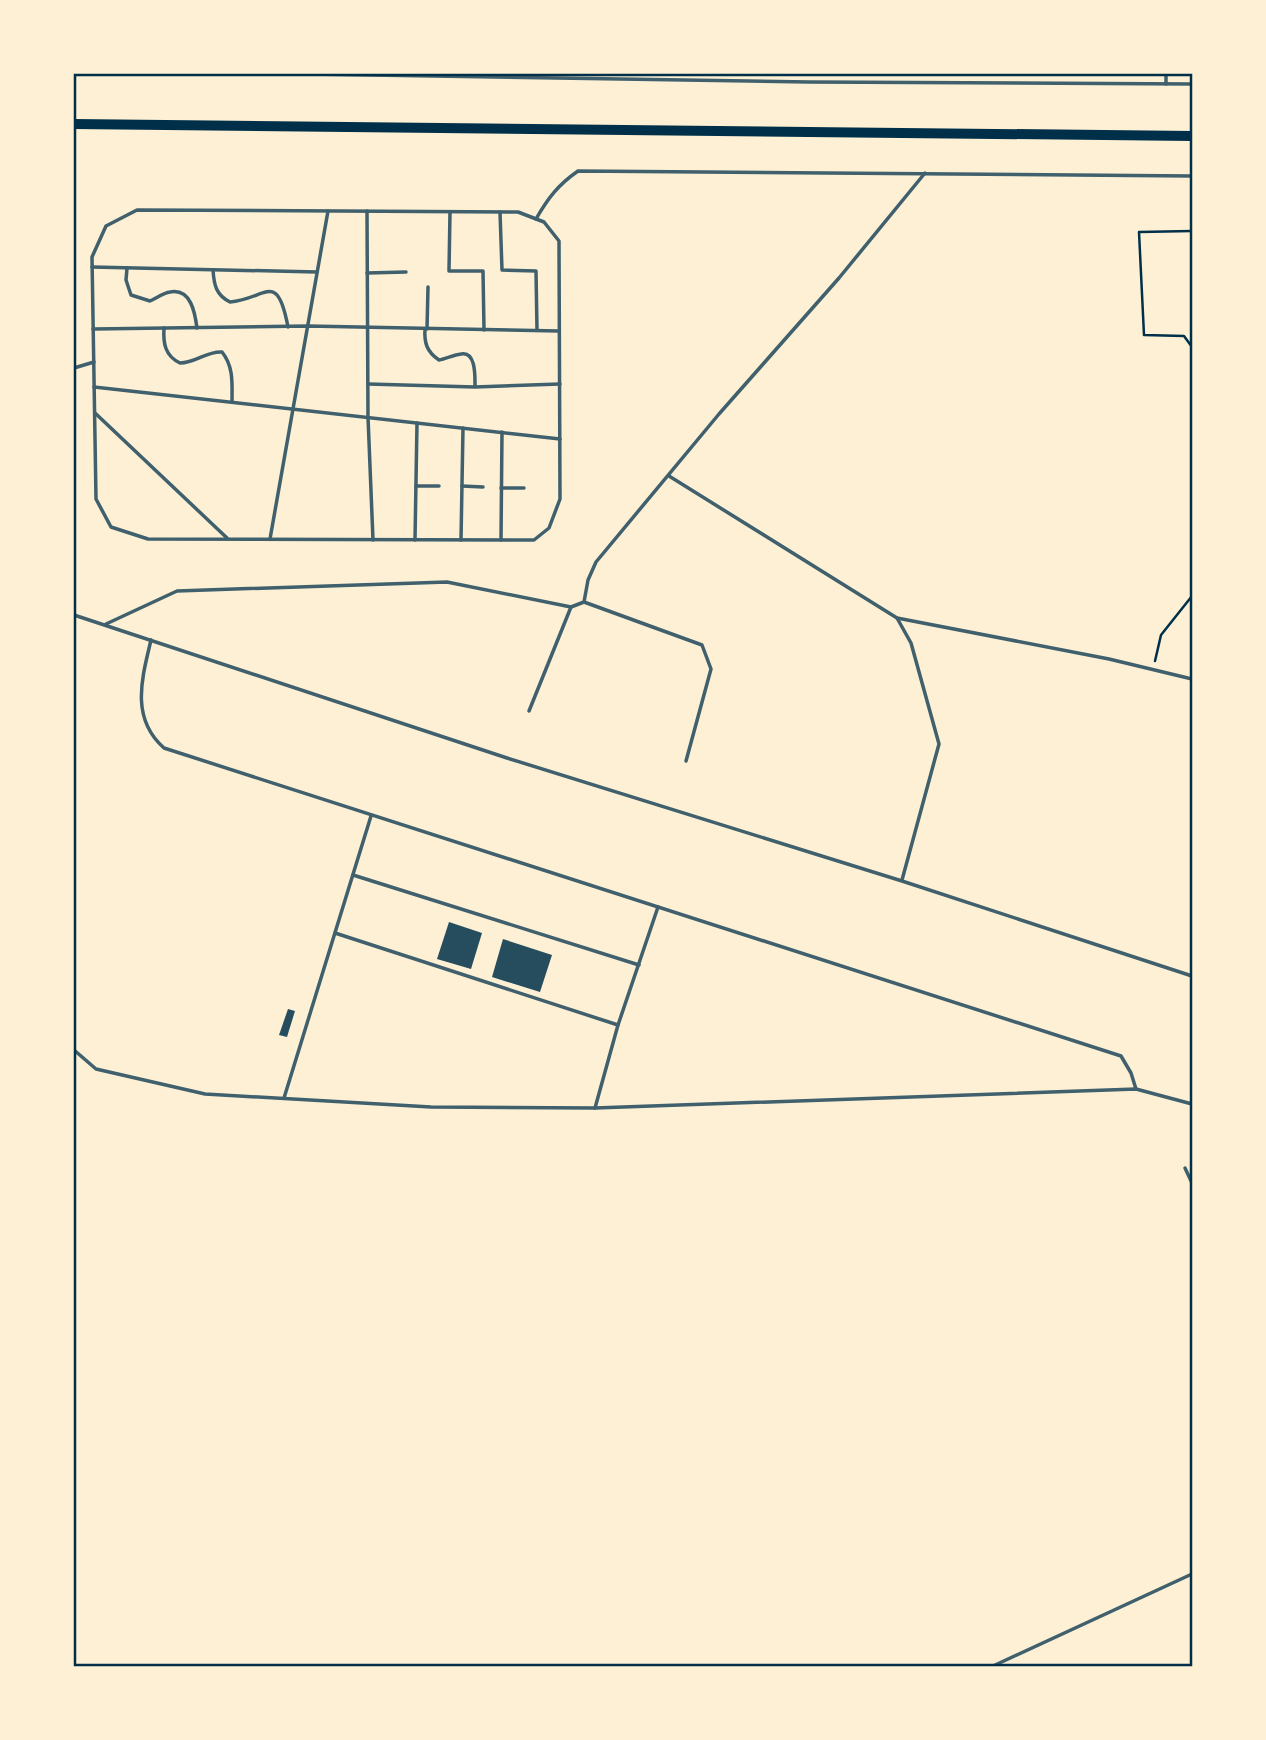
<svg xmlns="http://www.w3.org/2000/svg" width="1266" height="1740" viewBox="0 0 1266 1740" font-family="'Source Sans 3',sans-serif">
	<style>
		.building { fill: #264d5e }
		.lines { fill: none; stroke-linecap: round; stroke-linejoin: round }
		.path { stroke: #003049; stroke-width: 2.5 }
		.service { stroke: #3f606c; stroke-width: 3.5 }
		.secondary { stroke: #003049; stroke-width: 10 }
		.neatline { fill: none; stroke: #003049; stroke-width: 2.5 }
	</style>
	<rect width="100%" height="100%" fill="#fdf0d5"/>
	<g class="building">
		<path d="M449,922l33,11 -11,36 -34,-10z"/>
		<path d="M503,939l49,16 -12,37 -48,-15z"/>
		<path d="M288,1009l7,2 -8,26 -8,-2z"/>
	</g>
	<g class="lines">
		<g class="path">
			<path d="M1192,231l-53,1 5,103 40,1 8,11"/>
			<path d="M1155,661l6,-26 31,-39"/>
		</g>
		<g class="service">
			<path d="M308,74l501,8 383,2"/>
			<path d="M1166,74v10"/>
			<path d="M137,210l381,2 26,10 15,19 1,258 -11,29 -15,12 -386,-1 -37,-12 -15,-28 -4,-242 14,-31z"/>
			<path d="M367,211l1,206 5,123"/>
			<path d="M450,212l-1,59h34l1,59"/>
			<path d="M500,212l2,58 34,1 1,59"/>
			<path d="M536,219c12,-21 22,-34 42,-48l614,5"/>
			<path d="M92,267l225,5"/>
			<path d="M127,268l-1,12 5,15 19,6c7,-3 13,-8 20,-9 21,-4 25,21 27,36"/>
			<path d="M213,270c1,15 3,25 17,32 36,-3 47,-33 58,25"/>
			<path d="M367,273l39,-1"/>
			<path d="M164,328c-1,15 1,28 16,35 16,0 26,-12 42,-11 12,15 10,32 10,50"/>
			<path d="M93,329l215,-3 251,5"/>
			<path d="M425,329c-1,14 2,23 14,31 7,-1 14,-5 22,-6 15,-3 14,22 14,32"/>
			<path d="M427,329l1,-42"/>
			<path d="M74,368l20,-6"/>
			<path d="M368,384l107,3 85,-3"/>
			<path d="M94,387l466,52"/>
			<path d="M95,413l132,125"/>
			<path d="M669,476l228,142 212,41 83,20"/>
			<path d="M416,486h23"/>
			<path d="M462,486l21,1"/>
			<path d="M501,488h23"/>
			<path d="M270,539l58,-328"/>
			<path d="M415,540l2,-117"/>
			<path d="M461,540l2,-112"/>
			<path d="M501,540l1,-108"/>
			<path d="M584,602l118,43 9,24 -25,92"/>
			<path d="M74,615l433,143 395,123 290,95"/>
			<path d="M897,618l14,25 28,101 -37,136"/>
			<path d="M106,624l71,-33 270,-9 124,25 13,-5 4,-22 8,-18 123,-148 120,-136 86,-105"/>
			<path d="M151,640c-9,38 -21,78 13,108l957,308 10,17 5,16"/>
			<path d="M529,711l42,-104"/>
			<path d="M353,875l286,90"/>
			<path d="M335,933l283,92"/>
			<path d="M74,1050l22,19 109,25 226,13 164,1 541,-19 56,15"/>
			<path d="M284,1098l87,-282"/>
			<path d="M595,1108l23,-83 40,-118"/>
			<path d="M1185,1168l7,15"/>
			<path d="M993,1666l199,-92"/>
		</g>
		<path class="secondary" d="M74,124l1118,12"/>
	</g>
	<rect width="1266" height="1740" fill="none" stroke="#fdf0d5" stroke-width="150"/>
	<rect x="75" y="75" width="1116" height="1590" class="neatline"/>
</svg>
